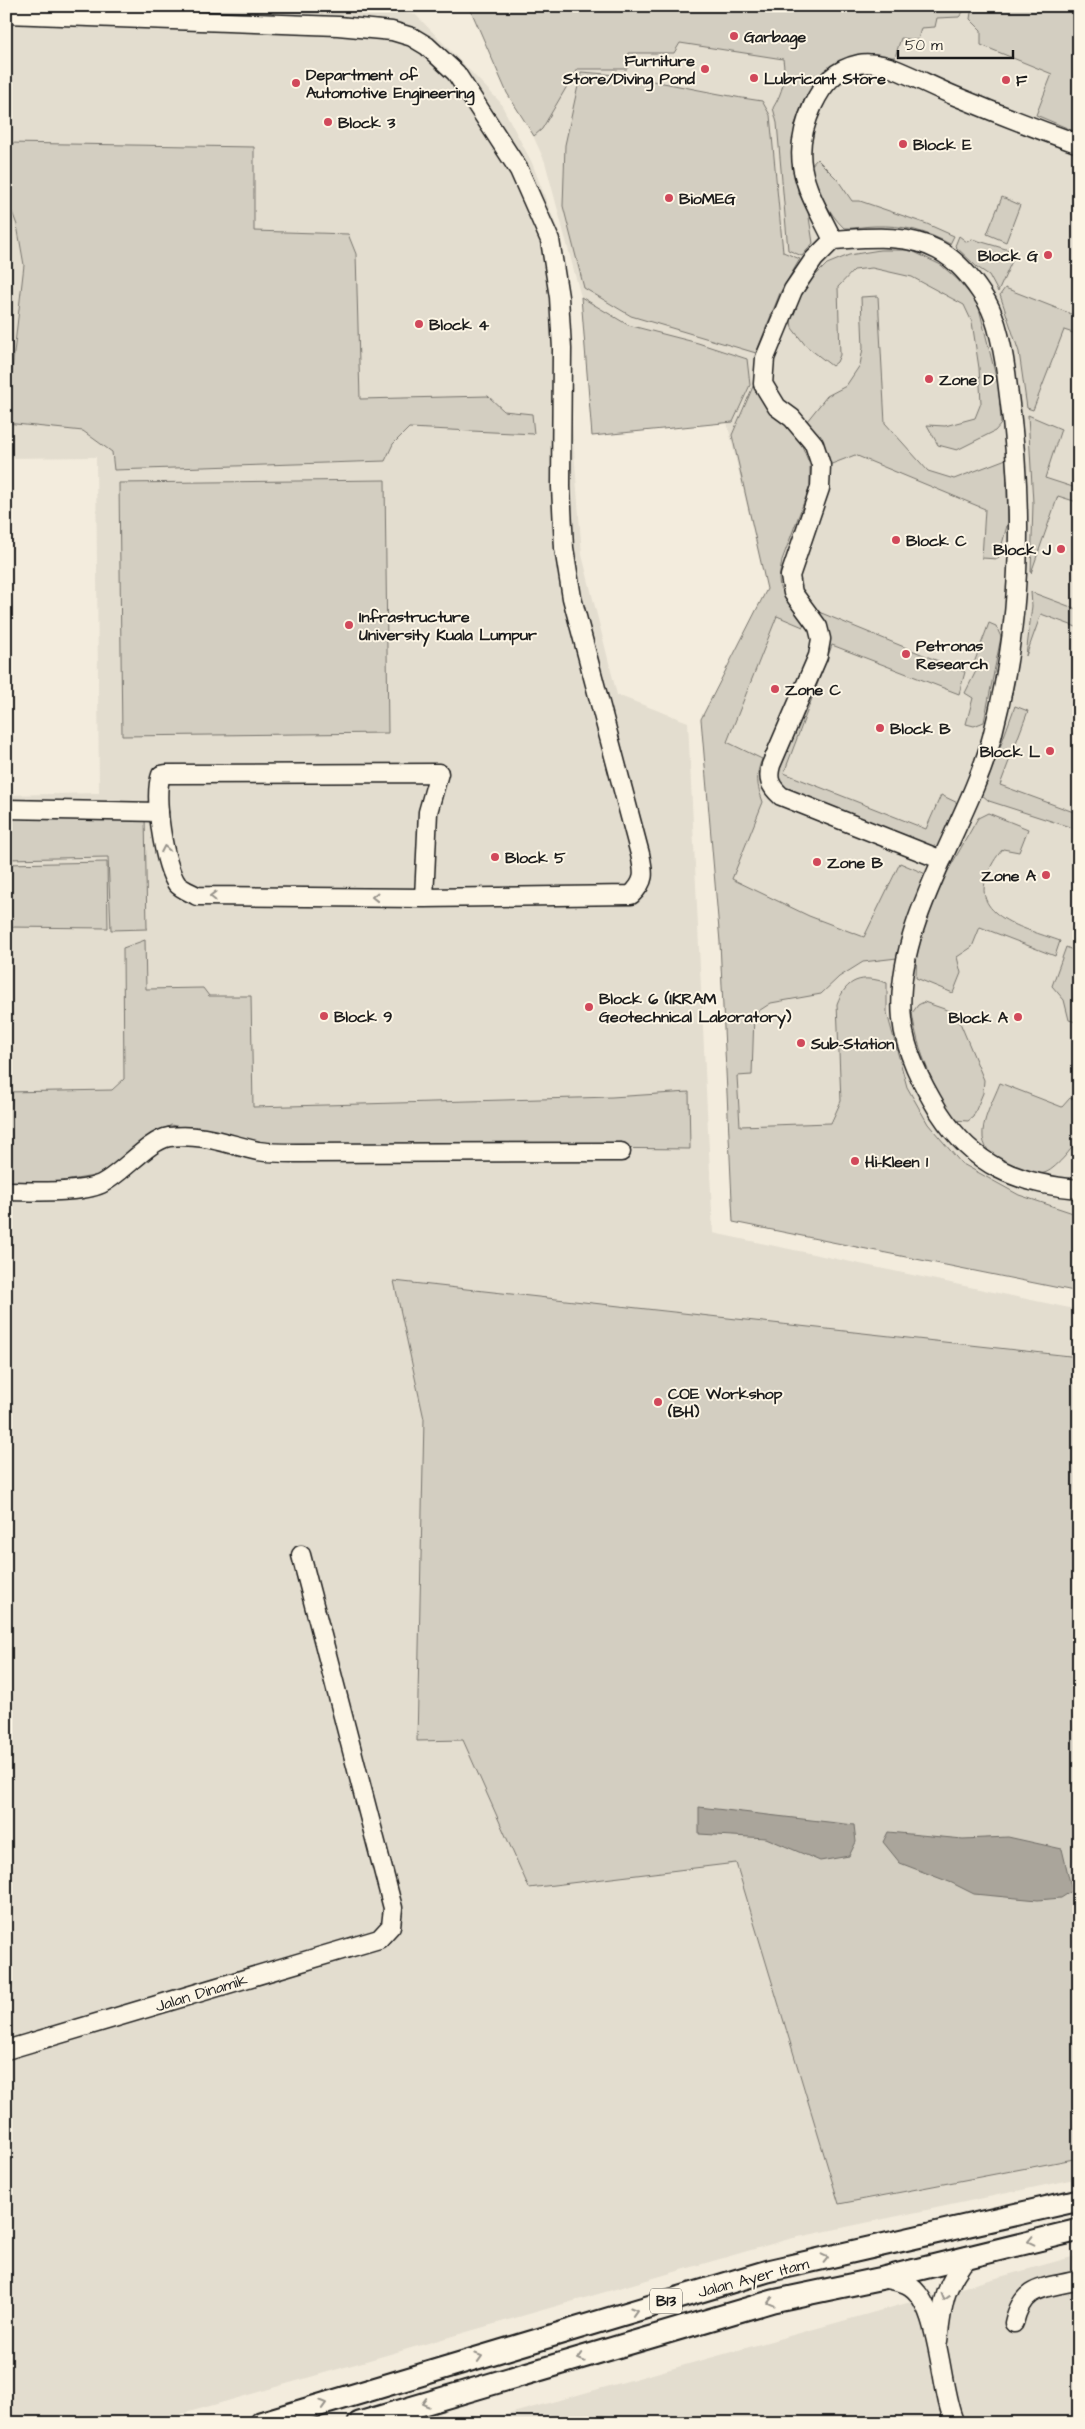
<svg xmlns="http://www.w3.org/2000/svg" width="1085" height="2429" viewBox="0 0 1085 2429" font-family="'Architects Daughter',sans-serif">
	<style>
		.built { fill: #e3ddcf }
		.green { fill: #d3cec1; stroke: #78756e }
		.water { fill: #aaa59b; stroke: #716e68 }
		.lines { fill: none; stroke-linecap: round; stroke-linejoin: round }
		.minor-casing { stroke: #1c1c1c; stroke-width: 21 }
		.major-casing { stroke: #1c1c1c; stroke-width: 25 }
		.minor { stroke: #fcf5e5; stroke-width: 18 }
		.major { stroke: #fcf5e5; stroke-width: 21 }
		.oneway { stroke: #97938b }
		.poi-dot { fill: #d1495b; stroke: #fcf5e5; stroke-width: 2 }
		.labels { text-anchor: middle; stroke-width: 4; stroke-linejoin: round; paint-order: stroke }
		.shield { fill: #fcf5e5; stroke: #5f5d58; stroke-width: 1 }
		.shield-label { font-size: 15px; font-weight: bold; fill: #1c1c1c }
		.poi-label { font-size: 16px; font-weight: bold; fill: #1c1c1c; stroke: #fcf5e5; text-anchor: start }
		.street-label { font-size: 16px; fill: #1c1c1c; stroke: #fcf5e5 }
	</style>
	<rect width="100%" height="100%" fill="#f3ecdd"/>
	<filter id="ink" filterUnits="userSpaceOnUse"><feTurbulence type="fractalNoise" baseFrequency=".02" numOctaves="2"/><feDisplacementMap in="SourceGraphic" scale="10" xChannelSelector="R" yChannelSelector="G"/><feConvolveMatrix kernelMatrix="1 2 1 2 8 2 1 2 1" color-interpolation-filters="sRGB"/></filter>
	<g filter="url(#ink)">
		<g class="built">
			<path d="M6,6h355l55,9 84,87 32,61 25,65 25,327 35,140 71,27 25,511 366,77v868l-290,61 -638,184h-145v-1628l93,-2 -3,-336 -90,1z"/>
			<path d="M469,6h610v1284l-346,-68 -20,-412 -12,-91 66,-130 -41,-171 -134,18 -11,-139 -36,-135 -15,-33 -20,-33z"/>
			<path d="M1079,2255v168h-602z"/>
		</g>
		<g class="green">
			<path d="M469,6h483l12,5 -5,6 -22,1 -2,9 -14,1 -3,12 -17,-2 -6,19 -43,1 -29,13 -19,28 -9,25 -3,30 6,38 10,19 5,32 -11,13 -14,-6 -11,-127 -4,-15c10,-17 13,-29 10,-49l-103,-16 -6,10h-45l-2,16h-50l-35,60 -8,7 -27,-43z"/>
			<path d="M972,6h107v127l-43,-18 16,-41 -71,-29v-15l-11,-11z"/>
			<path d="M581,72c61,3 121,21 181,29l8,14 13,137 17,7 -20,34 -24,60 -125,-37 -47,-28 -21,-82 2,-61z"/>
			<path d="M7,143l247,4v84l94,3 8,20 4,145 128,-3 16,15 28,3 2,20 -125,-6 -16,16 -8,17 -271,9 -2,-18 -29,-21 -77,-8 18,-158 -7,-40 -11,-29z"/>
			<path d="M817,159l20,20 15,22h8l67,23 27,12 -4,8c-25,-13 -46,-19 -75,-18 -11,0 -21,3 -31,2 -17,-16 -26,-39 -35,-60z"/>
			<path d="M1002,197l18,8 -14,37 -19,-8z"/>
			<path d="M959,236l8,6 5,-3 44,13 -18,40 -9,-17 -12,-8 -22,-21z"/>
			<path d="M880,250h30l31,15 17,15 20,24 21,85 2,35 -6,7 -38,19 -19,-5 -11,-20 18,1 30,-8 6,-15 -2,-35 -7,-46 -8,-17 -52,-28 -40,-9 -18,2 -16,17 2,68 -3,7 -5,4 -26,-20 -14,-18 -2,-14 14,-27 23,-23 22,-9z"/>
			<path d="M1005,288l74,29v18l-15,-5 -31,80 -6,-2 -8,-56 -19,-57z"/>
			<path d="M878,296l7,127 43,48 26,8 52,-20 2,63 -10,37 -16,-1 3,-49 -130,-54 -26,10 -22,-44 20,-25 19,-10 14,-21 3,-17 -2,-51z"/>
			<path d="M581,297l47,28 70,18 49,16 3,26 -17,37 -141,14z"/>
			<path d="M755,382l19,33 23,19 13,31v21l-28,74 -3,19 1,9 12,15 13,11 -2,13 -26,-11 -50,126 35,17c-7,17 -5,26 1,43l-31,77 77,37 55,21 36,-74 26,11 -29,84 -34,4 -24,15 -18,17 -50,9 -17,11 -2,61 -15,1 3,50 91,-3 10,-22 -4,-97c9,-25 25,-30 50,-21v30l20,74 21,37 33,39 58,32 60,20v77l-346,-70 -13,-280 -19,-223 66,-130 -35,-154z"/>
			<path d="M1028,415l33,14 -16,49 34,11 -2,13 -19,-6 -27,77 2,-70z"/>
			<path d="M385,480l3,253 -266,3 -3,-253z"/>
			<path d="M1031,592l48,18v18l-38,-14 -15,42 6,-50z"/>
			<path d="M814,610l151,62 -6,22 -127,-49 -48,128 142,56 15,-34 21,10 -21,50 -161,-65 -5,-10 40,-101z"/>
			<path d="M989,623l7,3 5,11 -17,85 -10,4 -8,-2 7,-26 -8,-5 13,-26 -4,-4z"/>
			<path d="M1015,706l13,5 -28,74 79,29v16l-90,-29 -8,-7 9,-41 9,-3z"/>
			<path d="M988,813l40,16 -9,23 -16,-3c-8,9 -12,16 -16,27 -17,42 44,54 73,65l-5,15 -75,-29 -8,20 -15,10 4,16 -8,20 -37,-15 1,-34 16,-47 45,-79z"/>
			<path d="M6,814l139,2 2,113 -36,1 -3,-73 -102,2z"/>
			<path d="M107,862l1,66 -102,-1v-63z"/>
			<path d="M145,940l1,49 57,-1 6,8h42l2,111 359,-10 77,-5 1,57 -419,-4 -100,-20 -39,24 -32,26 -42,7h-52v-90l106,-2 12,-11 -1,-131z"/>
			<rect x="6" y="943" width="3" height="133"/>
			<path d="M1066,947l13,6v70l-10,-3 -5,-20 -12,-14z"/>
			<path d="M924,1002l32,11 28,67 -1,13 -10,24 -5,4 -15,-1c-20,-35 -35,-67 -41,-107l6,-8z"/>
			<path d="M1000,1083l62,24 8,-9 9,2c0,10 3,28 -1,38 -4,9 -24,33 -34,35 -21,5 -58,-12 -61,-35 -2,-17 11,-39 17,-55z"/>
			<path d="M394,1281l685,76v801l-240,46 -103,-341 -207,25 -66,-148 -46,1 7,-322z"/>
		</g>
		<g class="water">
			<path d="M699,1807l155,18 2,17 -7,14 -29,5 -54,-23 -67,-4z"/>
			<path d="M888,1832l75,7 45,-2 54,12 10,42 -11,7 -23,2 -64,-6 -22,-11 -52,-20 -17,-21z"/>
		</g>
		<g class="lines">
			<defs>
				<g id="minor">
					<path d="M6,14l332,12 54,5 20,6 15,9 29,27 63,97 31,70 9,57 3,52 -1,138 3,61 8,50 68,256c4,19 6,27 -9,41l-207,3 -227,-2c-5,-3 -16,-7 -20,-12 -13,-18 -24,-88 -16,-109l5,-1 273,-1 -11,39 -4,86"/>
					<path d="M833,240c-25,-50 -46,-79 -20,-135 10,-21 22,-36 46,-41 8,-2 22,0 30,3 22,8 44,20 66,29 41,17 82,33 124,48"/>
					<path d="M6,809l153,3"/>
					<path d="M942,860l-161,-64c-11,-10 -14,-17 -10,-31l47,-109 3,-17 -3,-12 -25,-34 -3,-17 30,-88 1,-23 -7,-21 -22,-26 -15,-11 -14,-23 2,-26 28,-68 21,-31 19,-19c34,-2 74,-7 105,10 21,11 37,32 49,52 13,23 18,59 21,86 16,116 14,236 -16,349 -24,90 -99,186 -90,282 3,33 20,65 37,93 35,54 78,72 140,77"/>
					<path d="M6,1191c25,0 73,3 95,-7 21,-10 48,-44 68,-47 34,-4 58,7 89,14 12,2 26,2 38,2l325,-1"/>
					<path d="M6,2050l373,-111 12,-13 2,-18 -92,-353"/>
					<path d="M883,2278c7,2 16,3 23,6 35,15 33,109 49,139"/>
					<path d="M1014,2323c9,-39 30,-34 65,-43"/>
					<path d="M938,2341c5,-39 5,-53 30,-85"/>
				</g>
				<g id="major">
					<path d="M260,2423l508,-152 311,-71"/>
					<path d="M359,2423l414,-122 110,-23 196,-48"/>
				</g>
			</defs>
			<use href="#minor" class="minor-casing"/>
			<use href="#major" class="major-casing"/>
			<use href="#minor" class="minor"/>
			<use href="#major" class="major"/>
		</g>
		<defs><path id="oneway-chevron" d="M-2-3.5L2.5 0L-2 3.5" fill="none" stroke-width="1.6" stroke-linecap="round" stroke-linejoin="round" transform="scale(1.25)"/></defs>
		<g class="oneway">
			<use href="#oneway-chevron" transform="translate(165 849) rotate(-101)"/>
			<use href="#oneway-chevron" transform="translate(213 896) rotate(-179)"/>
			<use href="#oneway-chevron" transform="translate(375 897) rotate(-180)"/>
			<use href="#oneway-chevron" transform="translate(1031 2241) rotate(167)"/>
			<use href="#oneway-chevron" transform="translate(825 2258) rotate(-13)"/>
			<use href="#oneway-chevron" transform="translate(945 2297) rotate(107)"/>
			<use href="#oneway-chevron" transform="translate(771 2302) rotate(165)"/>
			<use href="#oneway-chevron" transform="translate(634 2311) rotate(-17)"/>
			<use href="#oneway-chevron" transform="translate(479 2357) rotate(-17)"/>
			<use href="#oneway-chevron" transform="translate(581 2358) rotate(164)"/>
			<use href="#oneway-chevron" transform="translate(425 2403) rotate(164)"/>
			<use href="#oneway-chevron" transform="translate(323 2404) rotate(-17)"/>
		</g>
	</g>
	<g class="poi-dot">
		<circle cx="734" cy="36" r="5"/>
		<circle cx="705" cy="69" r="5"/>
		<circle cx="754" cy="78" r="5"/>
		<circle cx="1006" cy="80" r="5"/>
		<circle cx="296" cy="83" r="5"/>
		<circle cx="328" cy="122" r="5"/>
		<circle cx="903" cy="144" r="5"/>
		<circle cx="669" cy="198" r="5"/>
		<circle cx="1048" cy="255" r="5"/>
		<circle cx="419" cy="324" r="5"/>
		<circle cx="929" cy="379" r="5"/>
		<circle cx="896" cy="540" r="5"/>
		<circle cx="1061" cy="549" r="5"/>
		<circle cx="349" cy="625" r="5"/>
		<circle cx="906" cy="654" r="5"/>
		<circle cx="775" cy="689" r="5"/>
		<circle cx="880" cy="728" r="5"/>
		<circle cx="1050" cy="751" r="5"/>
		<circle cx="495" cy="857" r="5"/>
		<circle cx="817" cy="862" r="5"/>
		<circle cx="1046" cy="875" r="5"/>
		<circle cx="589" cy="1007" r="5"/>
		<circle cx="324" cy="1016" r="5"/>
		<circle cx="1018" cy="1017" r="5"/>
		<circle cx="801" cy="1043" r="5"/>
		<circle cx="855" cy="1161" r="5"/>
		<circle cx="658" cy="1402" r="5"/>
	</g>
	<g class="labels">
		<rect class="shield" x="650" y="2288.5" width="32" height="25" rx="4"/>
		<g class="shield-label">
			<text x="666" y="2306">B13</text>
		</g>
		<g class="poi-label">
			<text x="744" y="42">Garbage</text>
			<text x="695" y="66" text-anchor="end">Furniture<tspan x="695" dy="18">Store/Diving Pond</tspan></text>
			<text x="306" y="80">Department of<tspan x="306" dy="18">Automotive Engineering</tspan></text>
			<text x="764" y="84">Lubricant Store</text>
			<text x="1016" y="86">F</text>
			<text x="338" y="128">Block 3</text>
			<text x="913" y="150">Block E</text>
			<text x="679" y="204">BioMEG</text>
			<text x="1038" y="261" text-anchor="end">Block G</text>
			<text x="429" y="330">Block 4</text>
			<text x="939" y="385">Zone D</text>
			<text x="906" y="546">Block C</text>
			<text x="1051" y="555" text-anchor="end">Block J</text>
			<text x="359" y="622">Infrastructure<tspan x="359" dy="18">University Kuala Lumpur</tspan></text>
			<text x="916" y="651">Petronas<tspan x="916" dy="18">Research</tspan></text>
			<text x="785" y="695">Zone C</text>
			<text x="890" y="734">Block B</text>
			<text x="1040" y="757" text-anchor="end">Block L</text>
			<text x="505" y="863">Block 5</text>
			<text x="827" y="868">Zone B</text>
			<text x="1036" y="881" text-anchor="end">Zone A</text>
			<text x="599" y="1004">Block 6 (IKRAM<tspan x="599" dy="18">Geotechnical Laboratory)</tspan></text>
			<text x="334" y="1022">Block 9</text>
			<text x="1008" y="1023" text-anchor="end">Block A</text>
			<text x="811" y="1049">Sub-Station</text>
			<text x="865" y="1167">Hi-Kleen 1</text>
			<text x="668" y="1399">COE Workshop<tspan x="668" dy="18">(BH)</tspan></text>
		</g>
		<g class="street-label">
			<text transform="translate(201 1992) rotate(-17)" y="6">Jalan Dinamik</text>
			<text transform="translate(753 2277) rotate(-15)" y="6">Jalan Ayer Itam</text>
		</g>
	</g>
	<rect width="1085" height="2429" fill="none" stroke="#fcf5e5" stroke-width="25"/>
	<rect x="12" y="12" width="1060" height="2404" fill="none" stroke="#1c1c1c" stroke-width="2" filter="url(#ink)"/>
	<path d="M898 50v8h115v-8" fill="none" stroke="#1c1c1c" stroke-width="2.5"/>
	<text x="905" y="50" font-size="15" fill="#1c1c1c" stroke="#fcf5e5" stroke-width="4" paint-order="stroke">50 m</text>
</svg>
